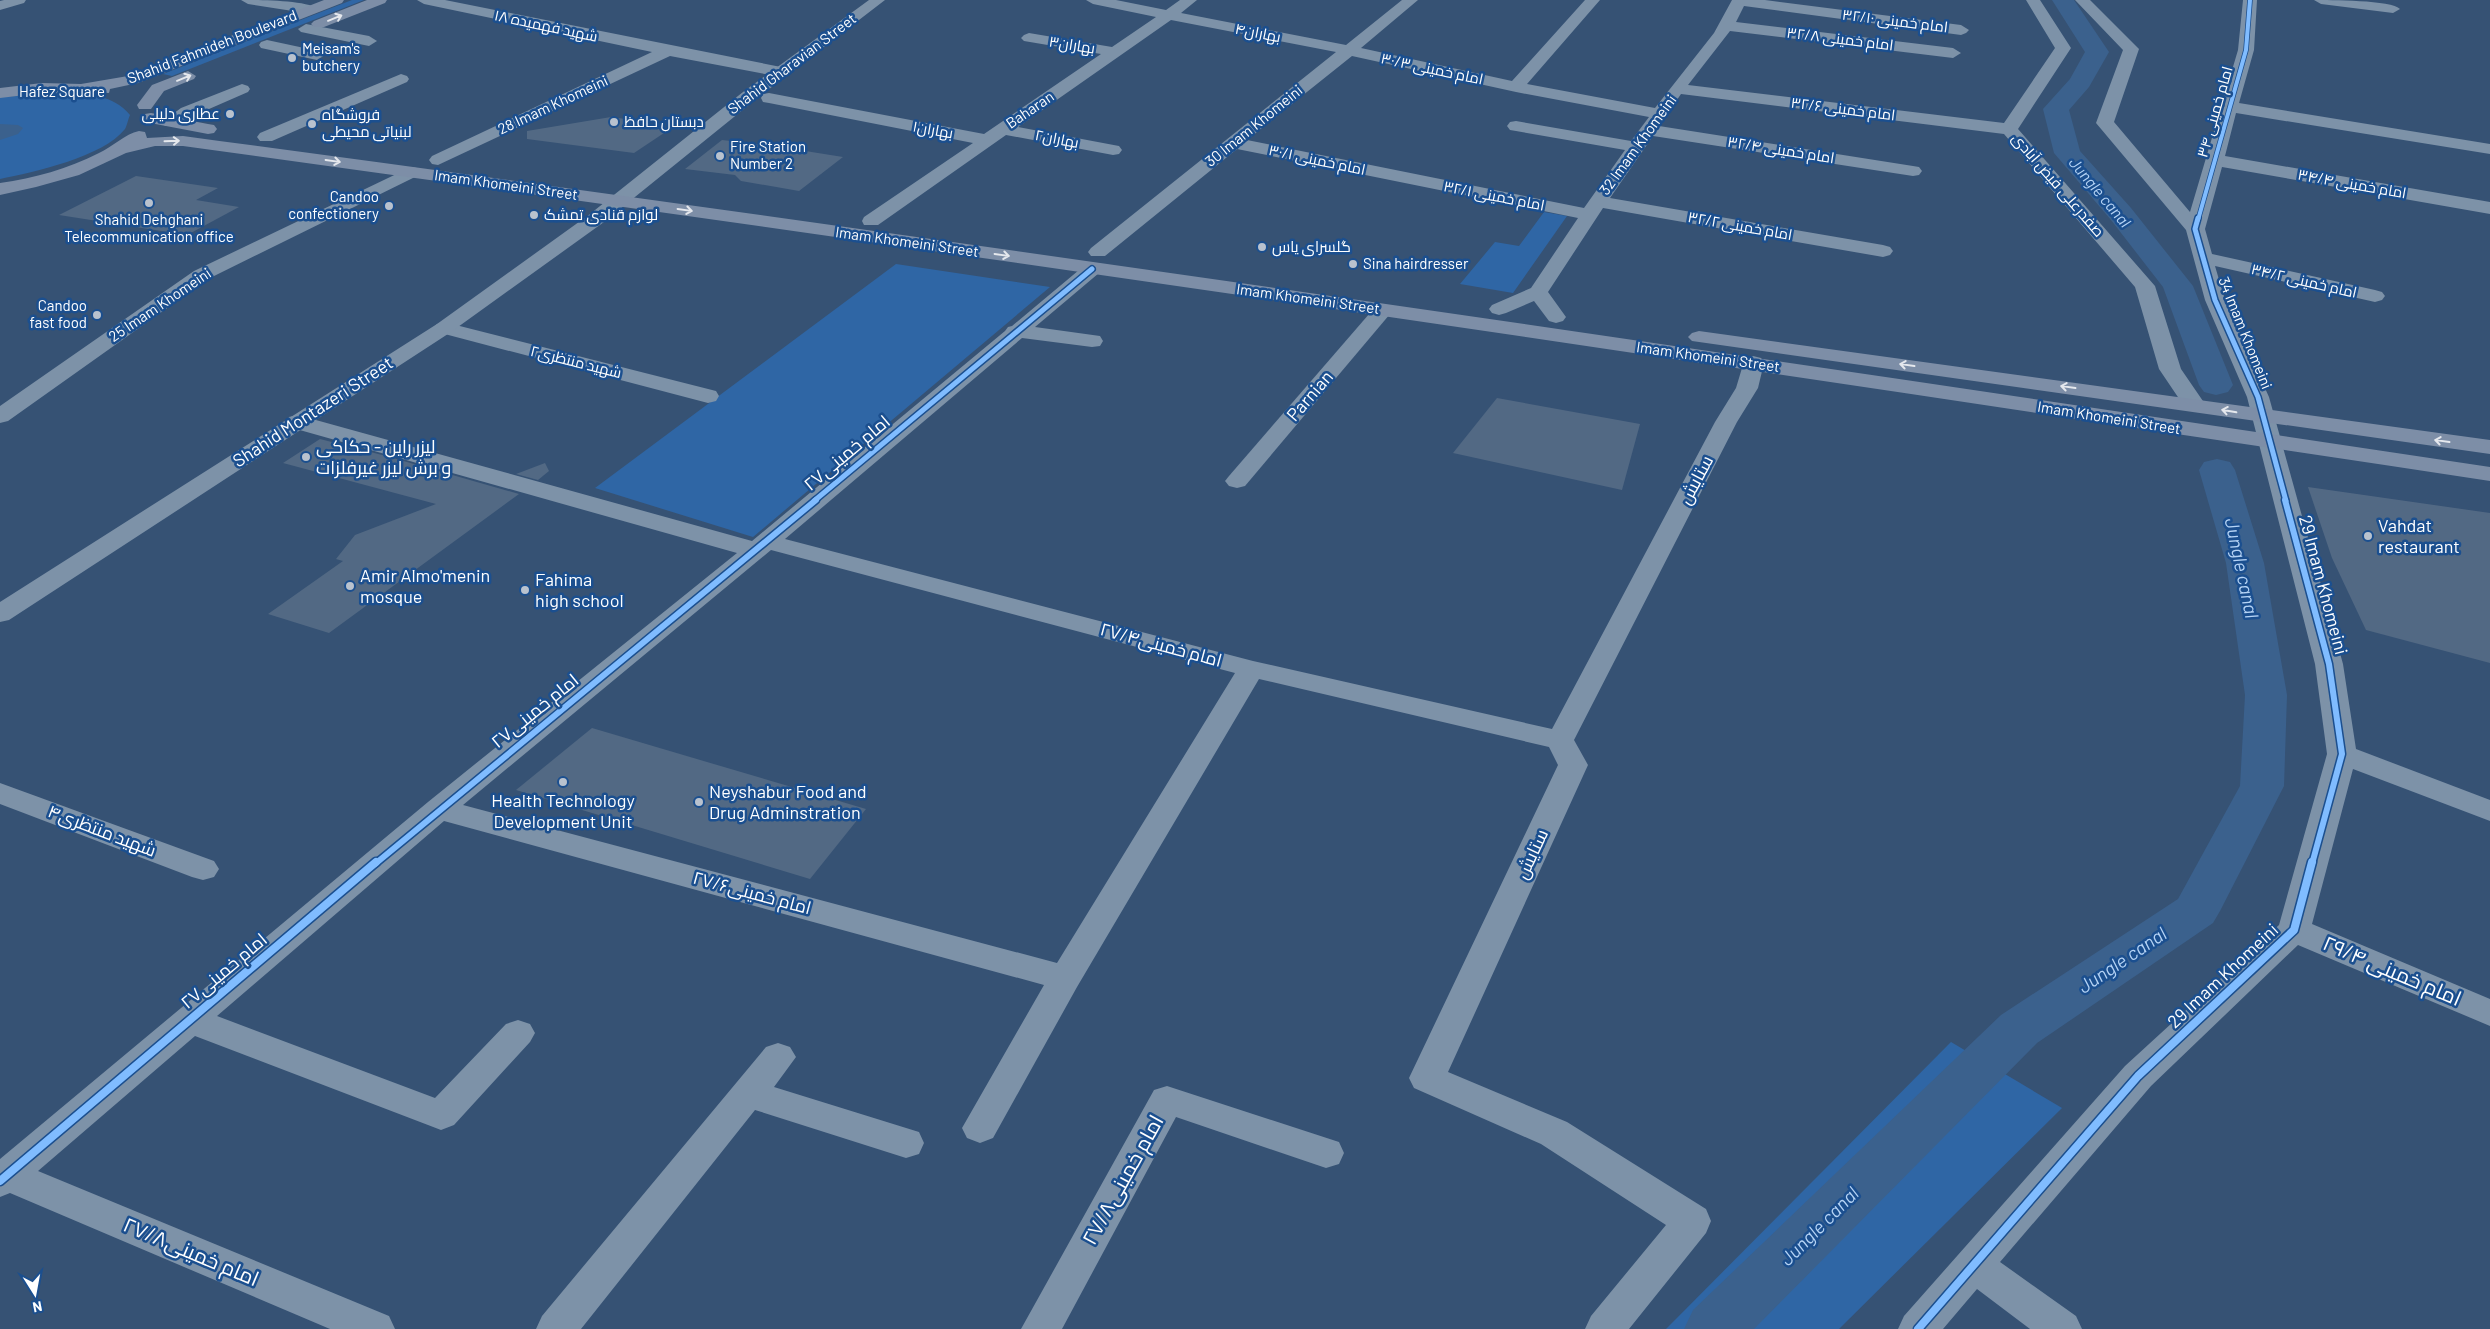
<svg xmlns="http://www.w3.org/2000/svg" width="2490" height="1329" viewBox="0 0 2490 1329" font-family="Barlow,Cairo,sans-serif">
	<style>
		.green { fill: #2f66a5 }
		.water { fill: #3b618d }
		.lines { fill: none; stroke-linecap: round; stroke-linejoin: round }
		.canal { fill: #3b618d; fill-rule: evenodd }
		.building { fill: #526984 }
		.minor { fill: #7d92a8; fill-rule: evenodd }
		.tertiary { fill: #7d92a8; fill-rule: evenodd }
		.primary { fill: #7d8ea7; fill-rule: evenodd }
		.cycleway-far3-casing { stroke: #1b4f8f; stroke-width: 5.5 }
		.cycleway-far2-casing { stroke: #1b4f8f; stroke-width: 8 }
		.cycleway-far1-casing { stroke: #1b4f8f; stroke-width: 9 }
		.cycleway-casing { stroke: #1b4f8f; stroke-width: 11 }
		.cycleway-far3 { stroke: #80bcff; stroke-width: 4 }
		.cycleway-far2 { stroke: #80bcff; stroke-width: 5 }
		.cycleway-far1 { stroke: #80bcff; stroke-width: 6 }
		.cycleway { stroke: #80bcff; stroke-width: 8 }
		.oneway { stroke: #e5e8ed }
		.poi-dot { fill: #b9c2ce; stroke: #1b4f8f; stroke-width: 2 }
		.labels { text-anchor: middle; stroke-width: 5; stroke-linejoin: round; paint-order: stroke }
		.far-street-label { font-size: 15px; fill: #fff; stroke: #1b4f8f }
		.far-poi-label { font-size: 15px; fill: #fff; stroke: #1b4f8f; text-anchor: start }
		.far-water-label { font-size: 16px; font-style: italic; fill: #b5d3f5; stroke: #1b4f8f }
		.street-label { font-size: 18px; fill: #fff; stroke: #1b4f8f }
		.poi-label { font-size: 18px; fill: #fff; stroke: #1b4f8f; text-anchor: start }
		.water-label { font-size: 19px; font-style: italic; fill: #b5d3f5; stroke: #1b4f8f }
		.near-street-label { font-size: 21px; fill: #fff; stroke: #1b4f8f }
	</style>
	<rect width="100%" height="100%" fill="#365274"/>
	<g class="green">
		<path d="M352,0h12l-192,76 -9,-2z"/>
		<path d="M64,93c26,2 48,1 66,22 -2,4 -3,11 -5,14 -22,28 -91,43 -125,50v-82z"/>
		<path d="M1544,212l23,4 -54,77 -53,-9 35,-42 24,4z"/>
		<path d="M896,264l154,23 -297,250 -158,-49z"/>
		<path d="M1951,1042l111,66 -223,221h-173z"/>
	</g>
	<path class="water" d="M0,124l18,1 5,3 -5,6 -18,6z"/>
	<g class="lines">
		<g class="canal">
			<path d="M2052,0h22l35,52 -20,35 -20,23 11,41 51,57 62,78 40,99 -5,7 -12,3 -12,-3 -5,-7 -36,-98 -52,-67 -57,-67 -11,-44 27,-30 15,-27z"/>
			<path d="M2217,459l13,3 5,8 29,93 23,132 -3,91 -64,125 -7,12 -176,120 -283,286h-70l9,-19 308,-295 177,-116 62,-113 5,-91 -19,-132 -27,-93 5,-8z"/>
		</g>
	</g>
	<g class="building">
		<path d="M611,117l21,3 3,4 35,5 -36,24 -107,-14v-8z"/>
		<path d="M722,140l52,6 69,11 -44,34 -58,-10 -6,-6 -50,-6z"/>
		<path d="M136,176l82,12 -22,12 43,7 -52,28 -128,-20z"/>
		<path d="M1497,398l143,26 -18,66 -169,-37z"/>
		<path d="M320,439l66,17 133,38 -190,139 -61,-19 75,-53 -7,-2 19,-24 81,-31 -153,-41z"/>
		<path d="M545,463l4,8 -11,9 -22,-6z"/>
		<path d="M2308,487l182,26v150l-124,-33 -34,-72z"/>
		<path d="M592,728l274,81 -56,70 -294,-89z"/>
	</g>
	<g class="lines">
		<g class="minor">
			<path d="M4,0h22l-2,3 -24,7v-9z"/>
			<path d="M241,0c15,0 70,0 78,10l-7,4 -64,-10z"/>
			<path d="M417,0h28l336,67 8,5 -8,5 -111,-21 -232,109 -6,-1 -3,-4 3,-4 220,-104 -228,-48z"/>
			<path d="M1086,0h30l50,10 14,-10h17l-16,13 165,32 56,-45h16l-57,48 151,33 73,-81h15l-73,84 128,24 59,-75 18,-33h33l196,25 8,5 -3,3 -5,2 -217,-29 -8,16 217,26 8,5 -8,5 -223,-27 -42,54 316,38 51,-75 -29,-48h14l31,48 -53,81 137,157 26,83 24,35 -3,5 -8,2 -8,-2 -27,-40 -24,-82 -131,-153 -323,-40 -22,32 254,40 6,1 3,4 -3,4 -6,1 -260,-40 -43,62 273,47 7,2 3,4 -3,4 -7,2 -280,-49 -55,84 18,25 -3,4 -7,2 -7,-2 -15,-20 -28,12 -7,2 -7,-2 -3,-4 3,-4 39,-17 47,-70 -341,-69 -132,107h-14l-3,-4 3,-4 245,-196 -165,-32 -153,107 101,19 3,4 -3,4 -6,1 -107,-20 -128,90h-14l-2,-4 2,-4 109,-74 -204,-40 -6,-1 -2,-4 2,-4 6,-1 215,41 117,-80 -77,-13 -3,-3 3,-3 5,-2 83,14 44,-30 -63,-13zM1352,56l164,36 133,25 -18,24 -115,-20 -6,1 -3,4 3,4 6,1 109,19 -41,58 -337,-68z"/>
			<path d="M2075,0h15l49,49 -25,73 76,90 48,-162 5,-50h14l-3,50 -15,53 251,41v10l-254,-41 -11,43 265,46v12l-268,-47 -17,62 7,25 163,36 7,2 3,4 -3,4 -7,2 -160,-36 10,34 44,97 74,267 13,85 134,51v21l-137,-52 -41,155 178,75v27l-192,-81 -147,141 -151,176 76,54 6,13h-52l-53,-40 -34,40h-45l6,-13 221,-250 154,-141 48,-171 -12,-90 -68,-267 -42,-97 -19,-70 -90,-107 27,-73z"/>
			<path d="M2314,0c15,0 78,0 86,9l-7,4 -72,-9z"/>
			<path d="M306,24l63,12 8,5 -8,5 -68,-14 -3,-3z"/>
			<path d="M267,40l56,12 2,3 -8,5 -56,-12 -2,-3 2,-3z"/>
			<path d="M401,74l6,2 2,3 -2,3 -135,59h-12l-3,-4 3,-4z"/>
			<path d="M242,84l6,2 2,3 -2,3 -55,24 -16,10h-12l-3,-4 19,-14z"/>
			<path d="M411,167l6,1 3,4 -3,4 -209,103 -200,142 -8,2v-17l194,-135z"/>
			<path d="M1092,263l7,2 3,4 -3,4 -64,54 65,9 3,5 -3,5 -8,1 -70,-9 -237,201 468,122 299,68 163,-307 21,-34 9,-30 8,-2 8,2 3,5 -6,25 -21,34 -163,318 14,25 -140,307 119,50 139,87 5,12 -5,12 -77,96h-44l6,-13 75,-91 -125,-81 -127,-56 -5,-10 149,-313 -9,-18 -290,-68 -182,308 -84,151 -13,5 -13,-5 -5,-10 82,-143 -600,-164 -227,195 218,82 71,-74 12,-4 12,4 5,9 -5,9 -76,83 -13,5 -13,-5 -233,-89 -157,135 351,145 6,13h-65l-320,-136 -10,4v-38l428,-357 309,-249 -448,-126 -3,-5 3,-5 8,-2 8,2 447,124 253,-210 3,-4 4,-1 73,-61zM771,550l464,123 -178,290 -594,-158z"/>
			<path d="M1383,304l7,2 3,4 -3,4 -145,172 -8,2 -8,-2 -4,-5 4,-5 147,-170z"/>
			<path d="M444,322l272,69 3,5 -3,5 -8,2 -271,-71 -4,-4 4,-4z"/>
			<path d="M0,783l214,78 5,8 -5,8 -11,3 -11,-3 -192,-73z"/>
			<path d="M778,1043l12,4 6,10 -22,30 145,45 5,11 -5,11 -13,4 -151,-48 -174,219h-45l6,-13 224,-269z"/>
			<path d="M1167,1086l172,56 5,11 -5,11 -13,4 -150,-51 -114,212h-41l133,-239z"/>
		</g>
		<path class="tertiary" d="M869,0h16l-130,100 -151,122 -153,110 -442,288 -9,2v-20l437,-278 153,-110 153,-122z"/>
		<g class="primary">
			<path d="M324,0h20l-2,3 -204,80 -28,6 -1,4h-67l-42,5v-10l42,-5 39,1 47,-8z"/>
			<path d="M367,0h20l-2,3 -61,24h-10l-3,-3 3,-3z"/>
			<path d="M188,71l8,5 -2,3 -30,12 -13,18h-12l-2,-4 15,-20z"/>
			<path d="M151,113l57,11 6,1 3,4 -3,4 -6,1 -63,-12 -2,-4 2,-4z"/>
			<path d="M139,131l6,1 2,6 36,-2c770,103 1539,216 2307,331v14c-768,-116 -1537,-230 -2307,-335h-28l-29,7 -47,22 -43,12 -36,8v-12c35,-5 67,-14 99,-30 13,-6 26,-19 40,-22z"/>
			<path d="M1699,331l791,109v14l-798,-113 -4,-4 4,-4z"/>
		</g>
		<defs>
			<path id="cycleway-far3" d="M2198,220l48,-170 4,-50"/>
			<g id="cycleway-far2">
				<path d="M2198,218l-3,11 20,71 43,97 28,104"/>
				<path d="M814,501l278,-232"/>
			</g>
			<g id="cycleway-far1">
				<path d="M2285,500l44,164 13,90 -30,110"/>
				<path d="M375,864l441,-364"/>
			</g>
			<g id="cycleway">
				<path d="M0,1181l376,-319"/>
				<path d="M1918,1329l220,-253 156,-146 18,-68"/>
			</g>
		</defs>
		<use href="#cycleway-far3" class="cycleway-far3-casing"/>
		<use href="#cycleway-far2" class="cycleway-far2-casing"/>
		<use href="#cycleway-far1" class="cycleway-far1-casing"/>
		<use href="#cycleway" class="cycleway-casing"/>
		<use href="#cycleway-far3" class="cycleway-far3"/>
		<use href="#cycleway-far2" class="cycleway-far2"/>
		<use href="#cycleway-far1" class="cycleway-far1"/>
		<use href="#cycleway" class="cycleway"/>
	</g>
	<defs><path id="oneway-shaft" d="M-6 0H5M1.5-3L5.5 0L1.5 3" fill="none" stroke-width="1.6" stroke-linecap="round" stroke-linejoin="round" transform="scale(1.25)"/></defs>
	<g class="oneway">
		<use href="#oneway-shaft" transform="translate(335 18) rotate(-22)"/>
		<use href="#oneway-shaft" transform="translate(184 78) rotate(-22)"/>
		<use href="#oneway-shaft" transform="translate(172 141) rotate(-2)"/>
		<use href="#oneway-shaft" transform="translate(333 161) rotate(8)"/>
		<use href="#oneway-shaft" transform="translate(685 210) rotate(8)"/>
		<use href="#oneway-shaft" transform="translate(1002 255) rotate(8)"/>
		<use href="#oneway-shaft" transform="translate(1907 365) rotate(-172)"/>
		<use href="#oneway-shaft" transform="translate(2068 387) rotate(-172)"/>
		<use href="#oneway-shaft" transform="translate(2229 411) rotate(-170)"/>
		<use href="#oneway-shaft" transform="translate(2442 441) rotate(-172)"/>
	</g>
	<g class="poi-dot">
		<circle cx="292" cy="58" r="5"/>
		<circle cx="230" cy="114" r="5"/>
		<circle cx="614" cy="122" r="5"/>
		<circle cx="312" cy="124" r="5"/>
		<circle cx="720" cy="156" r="5"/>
		<circle cx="149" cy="203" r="5"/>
		<circle cx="389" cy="206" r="5"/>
		<circle cx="534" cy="215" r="5"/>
		<circle cx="1262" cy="247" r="5"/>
		<circle cx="1353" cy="264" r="5"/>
		<circle cx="97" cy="315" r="5"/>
		<circle cx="306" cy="457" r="5"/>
		<circle cx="2368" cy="536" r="5"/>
		<circle cx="350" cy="586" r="5"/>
		<circle cx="525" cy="590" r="5"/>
		<circle cx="563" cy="782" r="5"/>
		<circle cx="699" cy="802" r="5"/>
	</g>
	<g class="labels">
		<g class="far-street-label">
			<text transform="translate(1895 21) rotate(7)" y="5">امام خمینی ۳۲/۱۰</text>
			<text transform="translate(546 26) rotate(12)" y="5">شهید فهمیده ۱۸</text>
			<text transform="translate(1258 33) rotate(11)" y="5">بهاران۴</text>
			<text transform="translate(1840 39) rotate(7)" y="5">امام خمینی ۳۲/۸</text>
			<text transform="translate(1072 45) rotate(9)" y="5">بهاران۳</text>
			<text transform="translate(212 47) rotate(-21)" y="5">Shahid Fahmideh Boulevard</text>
			<text transform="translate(792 64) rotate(-37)" y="5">Shahid Gharavian Street</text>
			<text transform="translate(1432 69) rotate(12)" y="5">امام خمینی ۳۰/۳</text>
			<text x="62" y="97">Hafez Square</text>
			<text transform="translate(553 105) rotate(-25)" y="5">28 Imam Khomeini</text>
			<text transform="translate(1843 109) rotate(7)" y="5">امام خمینی ۳۲/۶</text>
			<text transform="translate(1030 110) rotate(-34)" y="5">Baharan</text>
			<text transform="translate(2215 112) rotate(-74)" y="5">امام خمینی ۳۴</text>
			<text transform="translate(1254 126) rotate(-39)" y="5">30 Imam Khomeini</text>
			<text transform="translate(933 130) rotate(10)" y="5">بهاران۱</text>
			<text transform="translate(1057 139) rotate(11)" y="5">بهاران۲</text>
			<text transform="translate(1638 145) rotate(-54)" y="5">32 Imam Khomeini</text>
			<text transform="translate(1781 150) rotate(9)" y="5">امام خمینی ۳۲/۴</text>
			<text transform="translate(1317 160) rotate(12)" y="5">امام خمینی ۳۰/۱</text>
			<text transform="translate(2352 184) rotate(10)" y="5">امام خمینی ۳۴/۴</text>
			<text transform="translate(506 185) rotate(8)" y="5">Imam Khomeini Street</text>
			<text transform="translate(2058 185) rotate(49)" y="5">صفدرعلی فیض آبادی</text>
			<text transform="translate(1494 196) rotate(11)" y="5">امام خمینی ۳۲/۱</text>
			<text transform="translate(1740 226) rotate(10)" y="5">امام خمینی ۳۲/۲</text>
			<text transform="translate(907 242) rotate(8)" y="5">Imam Khomeini Street</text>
			<text transform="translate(2304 281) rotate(13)" y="5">امام خمینی ۳۴/۲</text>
			<text transform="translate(1308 299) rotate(8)" y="5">Imam Khomeini Street</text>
			<text transform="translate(160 305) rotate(-34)" y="5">25 Imam Khomeini</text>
			<text transform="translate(2245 333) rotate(68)" y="5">34 Imam Khomeini</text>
			<text transform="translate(1708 357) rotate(8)" y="5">Imam Khomeini Street</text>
			<text transform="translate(576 362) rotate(14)" y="5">شهید منتظری۲</text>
			<text transform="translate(2109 418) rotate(9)" y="5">Imam Khomeini Street</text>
		</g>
		<g class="far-poi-label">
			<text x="302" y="54">Meisam's<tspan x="302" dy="17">butchery</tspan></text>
			<text x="220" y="119" text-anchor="end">عطاری دلیلی</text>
			<text x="322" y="120">فروشگاه<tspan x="322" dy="17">لبنیاتی محیطی</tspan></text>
			<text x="624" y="127">دبستان حافظ</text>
			<text x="730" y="152">Fire Station<tspan x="730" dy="17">Number 2</tspan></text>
			<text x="379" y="202" text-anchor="end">Candoo<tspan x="379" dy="17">confectionery</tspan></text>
			<text x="544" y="220">لوازم قنادی تمشک</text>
			<text x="149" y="225" text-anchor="middle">Shahid Dehghani<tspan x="149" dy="17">Telecommunication office</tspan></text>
			<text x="1272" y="252">گلسرای یاس</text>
			<text x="1363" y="269">Sina hairdresser</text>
			<text x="87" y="311" text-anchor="end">Candoo<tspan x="87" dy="17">fast food</tspan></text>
		</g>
		<g class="far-water-label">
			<text transform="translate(2100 192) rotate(50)" y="6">Jungle canal</text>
		</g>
		<g class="street-label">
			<text transform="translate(1310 396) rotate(-49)" y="6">Parnian</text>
			<text transform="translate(313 412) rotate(-33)" y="6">Shahid Montazeri Street</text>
			<text transform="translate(847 453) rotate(-40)" y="6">امام خمینی۲۷</text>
			<text transform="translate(1696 480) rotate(-62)" y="6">ستایش</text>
			<text transform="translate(2323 585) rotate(75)" y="6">29 Imam Khomeini</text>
			<text transform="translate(1161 645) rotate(15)" y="6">امام خمینی۲۷/۴</text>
			<text transform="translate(535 711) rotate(-39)" y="6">امام خمینی۲۷</text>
			<text transform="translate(102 831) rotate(21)" y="6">شهید منتظری۴</text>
			<text transform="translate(1532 854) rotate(-65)" y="6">ستایش</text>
			<text transform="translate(752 893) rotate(15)" y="6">امام خمینی۲۷/۶</text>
			<text transform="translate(224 971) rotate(-40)" y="6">امام خمینی۲۷</text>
			<text transform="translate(2223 976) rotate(-43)" y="6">29 Imam Khomeini</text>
		</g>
		<g class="poi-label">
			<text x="316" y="453">لیزر راین - حکاکی<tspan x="316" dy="21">و برش لیزر غیرفلزات</tspan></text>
			<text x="2378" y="532">Vahdat<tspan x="2378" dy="21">restaurant</tspan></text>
			<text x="360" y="582">Amir Almo'menin<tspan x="360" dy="21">mosque</tspan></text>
			<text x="535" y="586">Fahima<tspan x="535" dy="21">high school</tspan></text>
			<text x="709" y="798">Neyshabur Food and<tspan x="709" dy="21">Drug Adminstration</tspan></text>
			<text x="563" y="807" text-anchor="middle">Health Technology<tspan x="563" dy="21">Development Unit</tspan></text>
		</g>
		<g class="water-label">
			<text transform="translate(2242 568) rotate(78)" y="7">Jungle canal</text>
			<text transform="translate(2122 960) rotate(-34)" y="7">Jungle canal</text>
			<text transform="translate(1819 1226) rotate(-45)" y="7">Jungle canal</text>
		</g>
		<g class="near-street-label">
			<text transform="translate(2392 971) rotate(23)" y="7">امام خمینی ۲۹/۴</text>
			<text transform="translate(1123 1180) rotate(-61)" y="7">امام خمینی۲۷/۸</text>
			<text transform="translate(191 1252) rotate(23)" y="7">امام خمینی۲۷/۸</text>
		</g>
	</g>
	<g transform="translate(35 1294) rotate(169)" stroke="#1b4f8f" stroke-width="4" paint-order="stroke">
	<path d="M0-4L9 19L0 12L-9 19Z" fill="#ffffff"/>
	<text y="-8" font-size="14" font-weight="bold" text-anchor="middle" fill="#ffffff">N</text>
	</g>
</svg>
